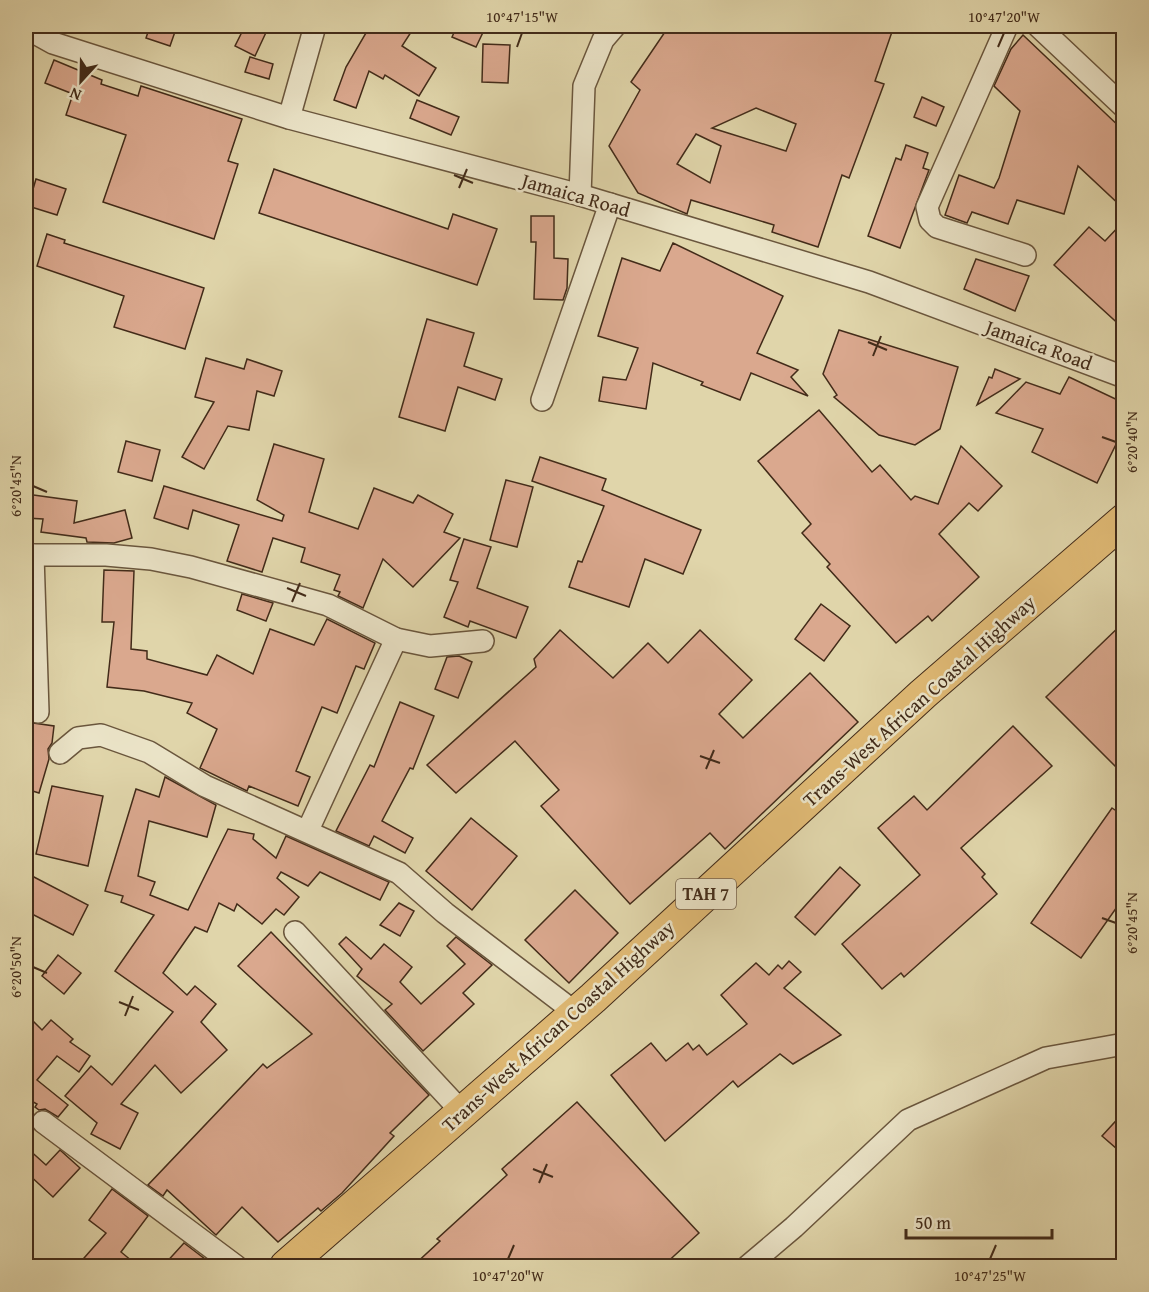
<svg xmlns="http://www.w3.org/2000/svg" width="1149" height="1292" viewBox="0 0 1149 1292" font-family="'Gentium Book Plus',serif">
	<style>
		.building { fill: #daa88e; stroke: #422b19; stroke-width: 1.5; fill-rule: evenodd }
		.lines { fill: none; stroke-linecap: round; stroke-linejoin: round }
		.minor-casing { stroke: #6a563d; stroke-width: 24 }
		.highway-casing { stroke: #422b19; stroke-width: 34 }
		.minor { stroke: #ebe4c8; stroke-width: 21 }
		.highway { stroke: #e0ba75; stroke-width: 32 }
		.ticks { fill: none; stroke: #422b19; stroke-width: 2 }
		.labels { text-anchor: middle; stroke-width: 5; stroke-linejoin: round; paint-order: stroke }
		.shield { fill: #ebe4c8; stroke: #75624e; stroke-width: 1.5 }
		.shield-label { font-size: 18px; font-weight: bold; fill: #422b19 }
		.street-label { font-size: 20px; fill: #422b19; stroke: #ebe4c8 }
		.neatline { fill: none; stroke: #422b19; stroke-width: 2 }
		.ticks-label { font-size: 15px; text-anchor: middle; fill: #422b19 }
	</style>
	<rect width="100%" height="100%" fill="#e0d5aa"/>
	<filter id="stains"><feTurbulence type="fractalNoise" baseFrequency=".00333" numOctaves="4"/><feColorMatrix values="0 0 0 0 .2 0 0 0 0 .09 0 0 0 0 .02 0 0 0 .5 -.17"/></filter>
	<radialGradient id="worn" r=".72"><stop offset=".6" stop-color="#630" stop-opacity="0"/><stop offset="1" stop-color="#630" stop-opacity=".3"/></radialGradient>
	<g class="building">
		<path d="M150,26h27l-7,20 -24,-8z"/>
		<path d="M245,26h24l-14,30 -20,-10z"/>
		<path d="M370,26h45l-13,20 34,22 -17,28 -34,-21 -2,4 -14,-8 -13,37 -22,-8 12,-33z"/>
		<path d="M457,26h29l-10,21 -24,-10z"/>
		<path d="M669,26h225l-19,55 9,3 -35,94 -7,-3 -24,72 -46,-15 2,-7 -83,-25 -4,14 -49,-21 -29,-47 31,-56 -9,-8zM756,108l40,16 -10,27 -74,-23zM696,134l25,12 -11,37 -33,-19z"/>
		<path d="M1023,35l101,96v78l-46,-43 -14,48 -47,-14 -9,24 -36,-12 -5,11 -22,-8 14,-40 35,13 5,-10 21,-67 -26,-25 17,-37z"/>
		<path d="M483,44l27,1 -2,38 -26,-1z"/>
		<path d="M250,57l23,7 -4,15 -24,-7z"/>
		<path d="M54,60l48,20 -1,4 37,12 3,-10 101,33 -14,42 10,3 -24,75 -111,-37 23,-67 -60,-20 7,-21 -28,-11z"/>
		<path d="M922,97l22,10 -8,19 -22,-9z"/>
		<path d="M417,100l42,17 -8,18 -41,-17z"/>
		<path d="M906,145l22,8 -5,15 6,2 -29,78 -32,-12 28,-78 5,2z"/>
		<path d="M274,169l174,60 5,-15 44,15 -20,56 -218,-72z"/>
		<path d="M36,179l30,10 -9,26 -29,-9z"/>
		<path d="M531,216h23v42l14,1 -1,29 -4,12 -29,-1 2,-57h-5z"/>
		<path d="M1124,221v108l-70,-64 35,-38 16,14z"/>
		<path d="M47,234l18,6 -1,3 140,45 -19,61 -71,-22 10,-31 -87,-30z"/>
		<path d="M673,243l110,53 -26,57 41,17 -7,7 17,19 -57,-23 -11,27 -39,-15 2,-3 -50,-19 -7,46 -47,-8 4,-24 23,3 12,-32 -40,-12 24,-78 38,13z"/>
		<path d="M976,259l53,17 -14,35 -51,-22z"/>
		<path d="M427,319l47,14 -10,33 38,13 -7,21 -37,-13 -13,44 -46,-14z"/>
		<path d="M839,330l119,37 -18,62 -25,16 -36,-10 -45,-38 3,-2 -14,-21z"/>
		<path d="M206,358l38,11 3,-10 35,12 -8,25 -17,-5 -8,39 -21,-4 -24,43 -22,-12 32,-55 -19,-5z"/>
		<path d="M995,369l25,10 -43,26 12,-28 3,1z"/>
		<path d="M1069,377l55,26v25l-27,55 -65,-31 11,-23 -47,-16 30,-31 34,12z"/>
		<path d="M819,410l53,62 8,-7 31,35 4,-4 23,8 23,-58 41,40 -24,25 -9,-8 -30,31 40,43 -47,44 -4,-5 -32,27 -69,-76 3,-3 -28,-31 9,-9 -53,-63z"/>
		<path d="M126,441l34,9 -8,31 -34,-9z"/>
		<path d="M274,444l50,15 -15,53 49,17 16,-41 39,15 5,-8 35,19 -9,18 16,6 -47,49 -30,-28 -20,49 -25,-12 2,-4 -6,-2 6,-15 -39,-13 4,-14 -32,-10 -11,34 -35,-11 12,-36 -46,-15 -5,19 -34,-11 10,-32 118,35 2,-6 -27,-15z"/>
		<path d="M540,457l66,22 -4,11 99,40 -18,44 -38,-15 -16,48 -60,-20 9,-26 4,1 22,-56 -72,-25z"/>
		<path d="M506,480l27,7 -16,60 -27,-7z"/>
		<path d="M26,494l51,7 -3,22 51,-13 7,28 -18,5 -27,-1 -1,-4 -45,-6 2,-13 -17,-1z"/>
		<path d="M464,539l27,8 -14,41 51,19 -12,31 -46,-17 -2,6 -24,-10 14,-35 -8,-2z"/>
		<path d="M104,570l30,1 -3,78 16,2v8l60,16 10,-20 36,19 17,-45 44,16 13,-26 48,24 -11,26 -8,-3 -19,47 -15,-6 -26,64 14,6 -12,29 -49,-20 -2,5 -47,-23 17,-39 -30,-16 5,-10 -48,-12 -37,-4 7,-65h-12z"/>
		<path d="M242,594l31,9 -7,18 -29,-11z"/>
		<path d="M821,604l29,22 -26,35 -29,-22z"/>
		<path d="M1124,622v153l-78,-78z"/>
		<path d="M560,630l53,48 35,-35 20,20 32,-33 52,50 -33,34 24,24 67,-65 48,49 -133,127 -15,-16 -80,71 -89,-98 18,-16 -44,-49 -59,52 -29,-28 109,-98 -2,-8z"/>
		<path d="M459,656l13,6 -14,36 -23,-9 12,-32z"/>
		<path d="M400,702l34,14 -21,53 -3,-1 -28,53 31,17 -8,15 -31,-17 -5,10 -33,-15 34,-66 4,2z"/>
		<path d="M26,722l28,4 -2,17 -4,6 1,10 -10,34 -13,-4z"/>
		<path d="M1013,726l39,40 -91,82 24,26 -3,3 15,17 -93,83 -3,-4 -19,16 -40,-45 78,-69 -42,-47 36,-32 13,14z"/>
		<path d="M165,777l51,28 -9,32 -58,-16 -11,55 17,6 -5,13 38,15 40,-81 26,5 -1,5 23,19 10,-22 103,46 -9,18 -60,-28 -12,14 -27,-14 -4,6 22,19 -15,18 -8,-6 -14,15 -25,-20 -3,7 -15,-8 -12,29 -12,-5 -32,46 24,22 8,-9 21,18 -15,18 26,28 -46,43 -26,-28 -34,39 17,9 -18,36 -29,-15 6,-11 -32,-27 26,-30 21,19 61,-73 -58,-41 39,-56 -33,-13 2,-6 -18,-5 31,-102 23,8z"/>
		<path d="M52,786l51,10 -15,70 -52,-12z"/>
		<path d="M1112,808l12,8v81l-43,61 -50,-35z"/>
		<path d="M471,818l46,38 -45,54 -46,-39z"/>
		<path d="M840,867l20,18 -45,50 -20,-18z"/>
		<path d="M32,876l56,29 -15,30 -47,-24v-23z"/>
		<path d="M575,890l43,43 -49,50 -44,-43z"/>
		<path d="M399,903l15,8 -14,25 -20,-11z"/>
		<path d="M271,932l158,163 -39,38 4,3 -52,57 -21,18 -3,-3 -40,34 -36,-35 -26,28 -49,-45 -4,6 -15,-11 115,-121 4,4 45,-34 -74,-68z"/>
		<path d="M346,937l25,22 13,-15 28,23 -12,15 21,22 44,-40 -18,-18 9,-9 36,28 -29,28 11,11 -51,47 -38,-41 7,-6 -35,-28 5,-7 -23,-25z"/>
		<path d="M58,955l23,18 -17,21 -22,-18z"/>
		<path d="M789,961l12,11 -17,16 57,47 -48,29 -13,-10 -42,33 -5,-6 -68,60 -54,-66 40,-32 15,18 22,-18 5,7 6,-5 8,10 40,-31 -26,-29 35,-32 13,12 9,-10 4,4z"/>
		<path d="M26,1014l16,16 9,-10 22,19 -3,3 20,14 -11,16 -22,-16 -20,24 31,25 -10,12 -13,-8 -6,1 -4,-3 2,-3 -11,-6z"/>
		<path d="M577,1102l122,131 -36,33h-250l27,-25 -3,-2 70,-64 -5,-6z"/>
		<path d="M1124,1112v43l-22,-19z"/>
		<path d="M26,1147l20,18 14,-15 20,18 -27,29 -27,-25z"/>
		<path d="M112,1189l36,27 -27,36 17,14h-61l29,-33 -17,-13z"/>
		<path d="M184,1243l21,16 9,7h-51z"/>
	</g>
	<g class="lines">
		<defs>
			<g id="minor">
				<path d="M1007,26l-80,181 3,13 7,7 88,28"/>
				<path d="M1038,26l86,81"/>
				<path d="M26,28l27,15 236,75 291,77 289,87 255,95"/>
				<path d="M289,118l26,-92"/>
				<path d="M580,195l4,-109 19,-46 12,-14"/>
				<path d="M542,400l68,-196"/>
				<path d="M26,555h80l45,4 40,8 137,38 68,34 34,7 53,-5"/>
				<path d="M33,555l5,157"/>
				<path d="M60,753l18,-15 23,-3 48,17 56,34 194,87 46,40 131,100"/>
				<path d="M308,830l88,-191"/>
				<path d="M295,932l167,180"/>
				<path d="M43,1122l193,144"/>
				<path d="M748,1266l46,-39 114,-107 138,-62 78,-14"/>
			</g>
			<path id="highway" d="M286,1266l307,-268 330,-304 201,-174"/>
		</defs>
		<use href="#minor" class="minor-casing"/>
		<use href="#highway" class="highway-casing"/>
		<use href="#minor" class="minor"/>
		<use href="#highway" class="highway"/>
	</g>
	<path class="ticks" d="M517,47l5,-14M998,47l6,-14M454,175l19,8M459,188l8,-19M868,342l19,8M873,356l8,-20M1102,437l14,5M33,486l14,6M287,588l19,8M292,602l8,-19M700,756l20,7M706,769l8,-19M1102,918l14,5M33,967l14,6M119,1002l20,8M125,1016l8,-20M533,1169l20,8M539,1183l8,-19M508,1259l6,-14M990,1259l6,-14"/>
	<g class="labels">
		<rect class="shield" x="676" y="879" width="60" height="30" rx="4.5"/>
		<g class="shield-label">
			<text x="706" y="900">TAH 7</text>
		</g>
		<g class="street-label">
			<text transform="translate(576 195) rotate(16)" y="7">Jamaica Road</text>
			<text transform="translate(1039 345) rotate(20)" y="7">Jamaica Road</text>
			<text transform="translate(919 701) rotate(-42)" y="7">Trans-West African Coastal Highway</text>
			<text transform="translate(558 1026) rotate(-42)" y="7">Trans-West African Coastal Highway</text>
		</g>
	</g>
	<rect width="1149" height="1292" fill="none" stroke="#e0d5aa" stroke-width="66"/>
	<g transform="translate(81 81) rotate(202)" stroke="#ebe4c8" stroke-width="4.5" paint-order="stroke">
	<path d="M0-4.5L10 22L0 15L-10 22Z" fill="#422b19"/>
	<text y="-9" font-size="16" font-weight="bold" text-anchor="middle" fill="#422b19">N</text>
	</g>
	<path d="M906 1229v9h146v-9" fill="none" stroke="#422b19" stroke-width="3"/>
	<text x="915" y="1229" font-size="18" fill="#422b19" stroke="#ebe4c8" stroke-width="4.5" paint-order="stroke">50 m</text>
	<rect x="33" y="33" width="1083" height="1226" class="neatline"/>
	<g class="ticks-label">
		<text x="522" y="22">10°47'15"W</text>
		<text x="1004" y="22">10°47'20"W</text>
		<text transform="translate(1132 442) rotate(-90)" y="5">6°20'40"N</text>
		<text transform="translate(16 486) rotate(-90)" y="5">6°20'45"N</text>
		<text transform="translate(1132 923) rotate(-90)" y="5">6°20'45"N</text>
		<text transform="translate(16 967) rotate(-90)" y="5">6°20'50"N</text>
		<text x="508" y="1281">10°47'20"W</text>
		<text x="990" y="1281">10°47'25"W</text>
	</g>
	<rect width="100%" height="100%" filter="url(#stains)"/>
	<rect width="100%" height="100%" fill="url(#worn)"/>
</svg>
